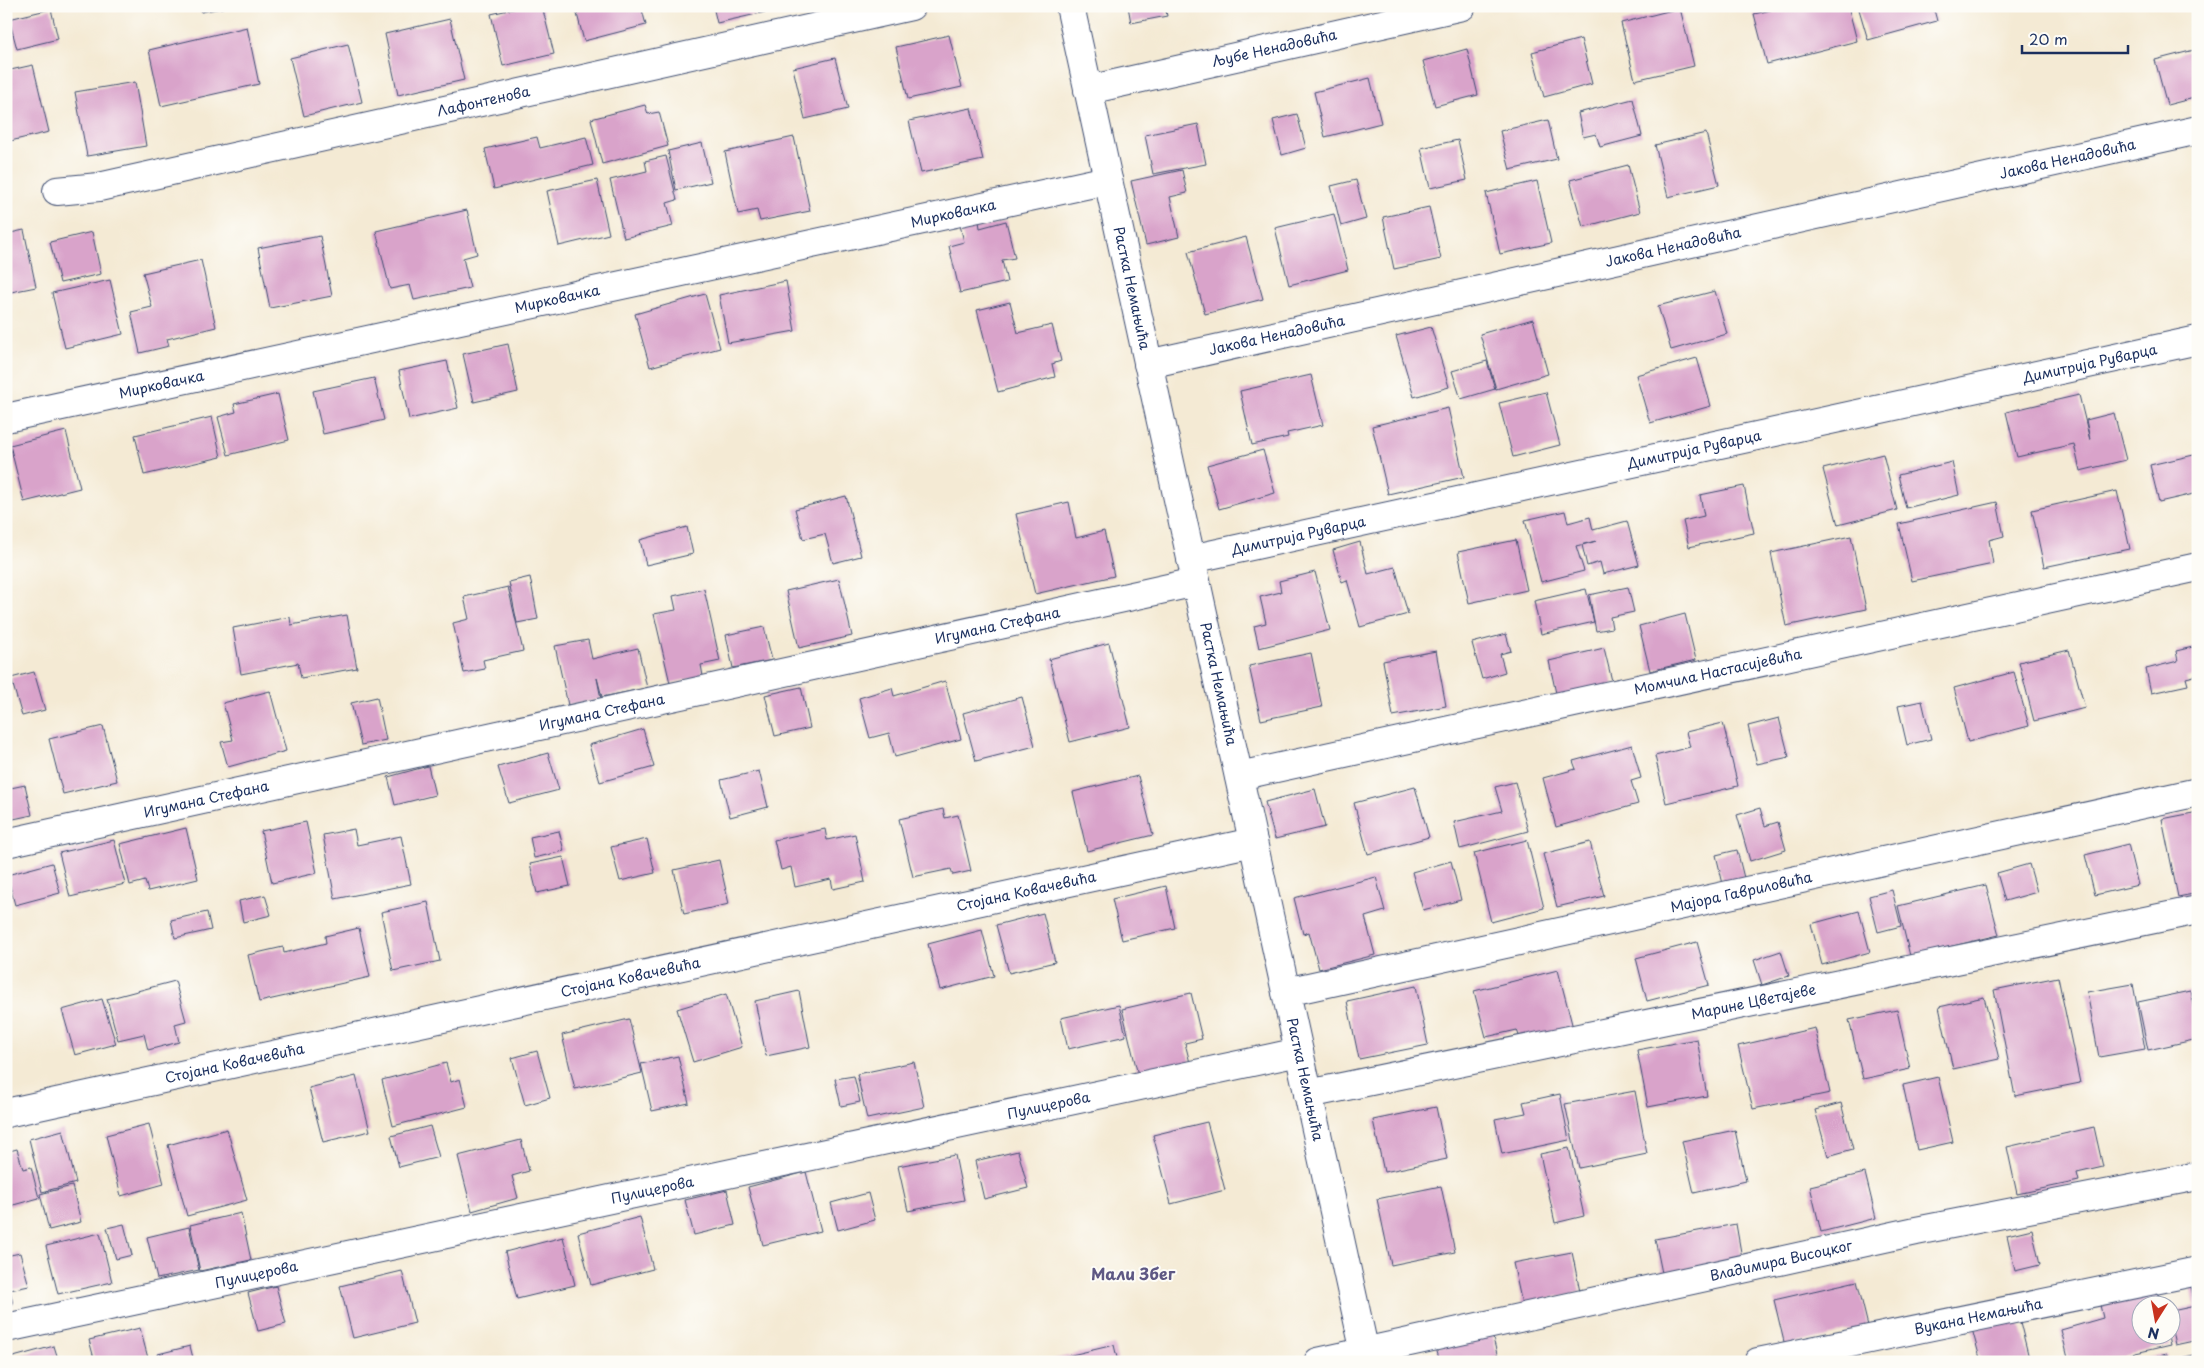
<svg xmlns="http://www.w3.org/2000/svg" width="2204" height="1368" viewBox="0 0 2204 1368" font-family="'Playpen Sans',sans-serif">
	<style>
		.building { fill: #d9a3ca }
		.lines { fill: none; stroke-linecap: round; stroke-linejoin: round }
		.minor-casing { stroke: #3c4b70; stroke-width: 30 }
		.minor { stroke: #fff; stroke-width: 28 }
		.labels { text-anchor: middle; stroke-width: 4; stroke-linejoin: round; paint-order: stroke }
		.street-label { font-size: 14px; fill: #1b2f5e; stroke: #fdfcf7 }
		.quarter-label { font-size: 16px; font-weight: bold; fill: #5e5884; stroke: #fdfcf7 }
	</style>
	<rect width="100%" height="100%" fill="#fdfcf7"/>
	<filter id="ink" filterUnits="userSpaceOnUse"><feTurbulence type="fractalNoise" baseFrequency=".02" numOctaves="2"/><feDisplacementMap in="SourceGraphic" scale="10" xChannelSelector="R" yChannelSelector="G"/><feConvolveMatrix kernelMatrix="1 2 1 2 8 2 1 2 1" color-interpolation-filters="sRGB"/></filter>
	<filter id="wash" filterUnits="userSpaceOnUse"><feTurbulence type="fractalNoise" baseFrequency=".0096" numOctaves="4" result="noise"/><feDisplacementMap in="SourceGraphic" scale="20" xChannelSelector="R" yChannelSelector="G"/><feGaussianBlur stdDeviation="1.12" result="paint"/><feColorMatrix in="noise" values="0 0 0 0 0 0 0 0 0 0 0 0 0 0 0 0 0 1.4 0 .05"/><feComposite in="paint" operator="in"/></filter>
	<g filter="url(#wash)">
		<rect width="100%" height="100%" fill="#f4ead4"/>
		<g id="blocks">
			<g class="building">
				<path d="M200,6h27v1l-26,5z"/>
				<path d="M526,6h16l12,48 -51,12 -12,-52z"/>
				<path d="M575,6h66l5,19 -62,16z"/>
				<path d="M713,6h56l1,5 -53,12z"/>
				<path d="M1128,6h37l2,10 -36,7z"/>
				<path d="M1770,6h78l9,35 -90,23 -13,-50 17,-4z"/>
				<path d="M1858,6h75l4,15 -69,19z"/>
				<path d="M1680,8l14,58 -59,14 -14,-57z"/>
				<path d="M51,9l7,30 -41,10 -8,-30z"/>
				<path d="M450,19l14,61 -66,15 -13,-61z"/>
				<path d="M247,27l12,57 -98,22 -12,-56z"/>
				<path d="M949,35l13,52 -54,12 -12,-52z"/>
				<path d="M1581,39l11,45 -48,13 -12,-45z"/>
				<path d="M348,44l14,58 -58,14 -14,-58z"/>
				<path d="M1467,49l11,46 -43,11 -12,-45z"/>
				<path d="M2198,49v48l-31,8 -12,-45z"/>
				<path d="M835,58l13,51 -43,10 -12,-51z"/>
				<path d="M33,65l16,67 -43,10v-71z"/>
				<path d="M1370,78l11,45 -56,14 -11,-45z"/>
				<path d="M135,82l11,64 -59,10 -12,-64z"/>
				<path d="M1633,99l9,37 -42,11 -4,-13 -13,3 -5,-24z"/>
				<path d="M645,105l3,9 11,-2 9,34 -66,18 -11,-45z"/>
				<path d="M971,108l12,52 -62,13 -12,-52z"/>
				<path d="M1297,114l9,34 -24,7 -9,-35z"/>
				<path d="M1548,120l9,39 -47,11 -10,-39z"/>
				<path d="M1198,124l8,40 -53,10 -8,-39z"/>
				<path d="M1706,133l13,52 -51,12 -13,-52z"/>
				<path d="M537,137l3,11 46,-11 7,28 -99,24 -9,-40z"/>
				<path d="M794,137l16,74 -50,10 -3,-11 -19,4 -13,-62z"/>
				<path d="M1458,140l9,40 -37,8 -9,-40z"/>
				<path d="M702,143l9,39 -35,8 -8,-39z"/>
				<path d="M666,156l11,44 -10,3 6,23 -49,12 -14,-58 37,-9 -2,-10z"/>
				<path d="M1628,165l12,47 -57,15 -13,-47z"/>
				<path d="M1182,170l5,23 -17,4 9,40 -33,8 -15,-64z"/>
				<path d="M597,180l12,54 -50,12 -12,-55z"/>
				<path d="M1356,180l10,39 -25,7 -10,-40z"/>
				<path d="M1537,181l14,62 -51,11 -14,-61z"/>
				<path d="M1429,207l12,52 -47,10 -11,-52z"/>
				<path d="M467,210l10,44 -14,4 7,30 -56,12 -4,-15 -20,4 -14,-58z"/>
				<path d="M1334,214l14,56 -59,15 -14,-57z"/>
				<path d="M979,221l1,7 26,-7 9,37 -13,2 5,22 -47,11 -11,-47 15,-4 -4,-17z"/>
				<path d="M24,230l12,57 -30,6v-59z"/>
				<path d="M92,232l9,42 -41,9 -10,-41z"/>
				<path d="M320,236l12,60 -62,12 -12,-60z"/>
				<path d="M1246,237l17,62 -58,15 -17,-62z"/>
				<path d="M201,260l15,67 -49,12 2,7 -29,7 -9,-41 21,-5 -9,-34z"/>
				<path d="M110,280l13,54 -58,14 -13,-55z"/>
				<path d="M786,281l9,50 -67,12 -9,-48z"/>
				<path d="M1715,291l12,43 -56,16 -13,-44z"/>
				<path d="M705,294l15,54 -70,19 -15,-53z"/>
				<path d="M1010,302l8,31 34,-8 9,36 -9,3 3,13 -57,15 -21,-82z"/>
				<path d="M1533,319l15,55 -52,15 -16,-55z"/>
				<path d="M1431,327l18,60 -35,10 -18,-61z"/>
				<path d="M508,344l10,48 -44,10 -11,-48z"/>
				<path d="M1697,358l14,48 -61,17 -14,-48z"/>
				<path d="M447,361l11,47 -49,11 -10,-48z"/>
				<path d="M1487,361l8,28 -34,10 -9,-28z"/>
				<path d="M1311,375l12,50 -36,8 1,4 -36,8 -12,-54z"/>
				<path d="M374,378l10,42 -61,14 -10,-43z"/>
				<path d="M1546,392l14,53 -47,12 -14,-54z"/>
				<path d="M278,394l11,46 -61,15 -10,-38 18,-5 -2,-8z"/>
				<path d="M2079,395l11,45 -4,-20 28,-7 12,47 -46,11 -6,-27 -57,13 -11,-45z"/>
				<path d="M1448,408l16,69 -76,17 -16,-68z"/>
				<path d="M212,417l9,40 -77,18 -9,-40z"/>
				<path d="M66,431l14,57 -56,14 -14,-57z"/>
				<path d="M1263,450l12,43 -56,16 -12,-44z"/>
				<path d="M1883,454l14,56 -59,15 -15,-56z"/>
				<path d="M2198,454v39l-39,9 -9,-37z"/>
				<path d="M1952,462l7,33 -53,13 -8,-33z"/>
				<path d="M1744,486l10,47 -65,14 -6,-26 21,-5 -4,-21z"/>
				<path d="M2117,491l13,58 -86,18 -12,-57z"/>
				<path d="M846,496l15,60 -28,7 -8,-29 -22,5 -8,-30z"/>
				<path d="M1069,502l7,36 28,-7 10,45 -79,18 -19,-80z"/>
				<path d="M1997,502l7,34 -15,4 4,24 -81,17 -13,-57z"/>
				<path d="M1565,511l3,12 22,-6 3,13 34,-9 12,44 -36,9 -3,-12 -13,4 -5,-21 14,-4 -20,5 8,25 -43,11 -16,-62z"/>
				<path d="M687,527l6,27 -47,11 -6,-25z"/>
				<path d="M1851,536l15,73 -80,17 -15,-73z"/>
				<path d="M1516,540l11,50 -58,13 -11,-51z"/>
				<path d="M1360,542l8,32 27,-7 13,47 -48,13 -13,-47 -5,2 -9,-32z"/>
				<path d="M1315,572l15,58 -71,18 -5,-22 12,-3 -6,-26 21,-5 -2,-11z"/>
				<path d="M530,577l8,42 -21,4 -8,-41z"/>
				<path d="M839,579l13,57 -53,12 -13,-57z"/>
				<path d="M508,587l15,64 -40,9 2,9 -21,4 -11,-50 16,-4 -5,-22z"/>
				<path d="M1628,587l6,25 -24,5 2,11 -16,3 -7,-36z"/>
				<path d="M704,589l16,72 -19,4 2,11 -33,7 -16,-69 22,-4 -3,-14z"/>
				<path d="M1586,589l8,33 -53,12 -7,-33z"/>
				<path d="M1685,614l11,46 -46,11 -11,-45z"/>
				<path d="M347,615l10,53 -56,10 -3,-15 -57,11 -8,-46 57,-11 1,8z"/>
				<path d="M764,627l8,33 -39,8 -7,-33z"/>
				<path d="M1506,634l5,17 -11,3 5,18 -23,7 -10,-36z"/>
				<path d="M588,640l4,19 46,-11 9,40 -45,9 -5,-19 4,21 -33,6 -13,-59z"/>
				<path d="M1109,643l21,84 -60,15 -21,-83z"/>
				<path d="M2197,646l1,29 -12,3 2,7 -37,8 -5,-24 32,-8 -2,-10z"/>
				<path d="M1604,648l9,37 -56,13 -8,-37z"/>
				<path d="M2069,650l16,58 -51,13 -15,-59z"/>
				<path d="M1436,651l10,55 -53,10 -10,-55z"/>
				<path d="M1311,653l11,54 -61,13 -12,-54z"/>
				<path d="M34,672l11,38 -23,6 -11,-38z"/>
				<path d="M2014,672l15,54 -61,16 -14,-54z"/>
				<path d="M945,681l16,58 -66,18 -6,-24 -19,5 -11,-40 33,-10 2,8z"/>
				<path d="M801,687l9,41 -35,8 -10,-41z"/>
				<path d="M270,691l16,60 -58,16 -7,-25 12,-2 -10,-37z"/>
				<path d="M377,697l9,43 -25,5 -10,-42z"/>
				<path d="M1022,697l13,49 -59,15 -13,-48z"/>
				<path d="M1922,701l9,38 -24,6 -9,-39z"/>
				<path d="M1779,718l10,39 -32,7 -9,-38z"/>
				<path d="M1723,723l15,63 -72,17 -11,-47 35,-9 -4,-15z"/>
				<path d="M103,726l14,55 -54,13 -14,-55z"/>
				<path d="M643,729l11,38 -54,15 -11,-37z"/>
				<path d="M1632,745l9,33 -10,3 7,23 -82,23 -13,-49 33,-9 -3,-8z"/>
				<path d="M548,753l11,37 -50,13 -11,-36z"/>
				<path d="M428,766l7,29 -40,10 -7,-28z"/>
				<path d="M759,771l9,36 -38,10 -9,-37z"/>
				<path d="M1138,776l15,59 -66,16 -14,-59z"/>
				<path d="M1515,782l13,49 -68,18 -6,-27 48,-11 -7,-24z"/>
				<path d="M25,785l7,30 -23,5 -3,-13v-18z"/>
				<path d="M1415,787l14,50 -61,17 -14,-51z"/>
				<path d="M1315,789l10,38 -50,12 -10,-37z"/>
				<path d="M1760,808l5,18 13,-4 8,28 -36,11 -13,-46z"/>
				<path d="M943,809l2,9 13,-3 13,56 -18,4 -2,-6 -38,8 -14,-58z"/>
				<path d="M2198,812v81l-20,4 -16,-78z"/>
				<path d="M306,822l11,51 -45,10 -11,-52z"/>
				<path d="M186,828l12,51 -50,12 -3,-10 -15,4 -10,-41z"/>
				<path d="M354,829l3,16 44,-9 10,48 -76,15 -12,-64z"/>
				<path d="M825,829l2,11 28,-6 10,48 -32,7 -2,-10 -36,8 -4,-20 -10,3 -7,-30z"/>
				<path d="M559,831l5,20 -30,7 -4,-21z"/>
				<path d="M647,839l8,34 -35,8 -9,-34z"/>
				<path d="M114,840l11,44 -55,13 -11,-44z"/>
				<path d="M1527,840l17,68 -53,14 -17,-69z"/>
				<path d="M1590,842l14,54 -47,11 -14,-53z"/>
				<path d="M2128,844l10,41 -43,10 -10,-40z"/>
				<path d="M1737,850l7,28 -21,6 -7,-29z"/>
				<path d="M563,857l7,29 -33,7 -7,-29z"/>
				<path d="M719,860l10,44 -45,10 -10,-44z"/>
				<path d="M1451,861l10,39 -38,10 -11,-38z"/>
				<path d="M52,863l8,30 -45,12 -8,-30z"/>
				<path d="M2029,864l8,28 -32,9 -8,-28z"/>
				<path d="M1376,877l9,34 -20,6 10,38 -56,14 -10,-37 -6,2 -9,-36z"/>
				<path d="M1986,885l13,50 -89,21 -12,-50z"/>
				<path d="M1166,886l9,42 -53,12 -10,-41z"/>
				<path d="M1892,890l9,36 -23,6 -9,-36z"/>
				<path d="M265,895l6,20 -28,7 -4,-21z"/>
				<path d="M428,902l12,59 -47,10 -12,-59z"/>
				<path d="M1859,911l11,41 -48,13 -11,-41z"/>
				<path d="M207,912l4,18 -36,8 -4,-18z"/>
				<path d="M1043,913l12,49 -46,11 -13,-48z"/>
				<path d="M359,928l11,49 -111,25 -11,-47 35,-8 1,6 42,-10 -1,-7z"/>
				<path d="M982,930l12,46 -54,14 -12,-46z"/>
				<path d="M1697,942l12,43 -62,16 -11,-43z"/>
				<path d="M1781,951l8,25 -27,9 -8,-25z"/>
				<path d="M1558,970l15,58 -52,13 -4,-11 -31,7 -12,-46z"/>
				<path d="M2058,977l22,106 -65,13 -21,-106z"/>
				<path d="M175,981l11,40 -11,3 4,18 -31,8 -4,-16 -26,6 -11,-41z"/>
				<path d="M2133,984l12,65 -46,8 -12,-65z"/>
				<path d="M1416,986l12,59 -69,14 -12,-58z"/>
				<path d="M799,991l11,56 -44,9 -11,-55z"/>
				<path d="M2191,991l7,34v14l-50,11 -10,-48z"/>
				<path d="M1191,993l11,46 -17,4 5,20 -52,12 -16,-66z"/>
				<path d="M726,994l16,53 -49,15 -16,-53z"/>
				<path d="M1984,997l15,62 -46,10 -14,-62z"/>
				<path d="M102,999l14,45 -41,11 -13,-45z"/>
				<path d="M1119,1005l7,31 -58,13 -7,-31z"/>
				<path d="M1897,1010l13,59 -47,10 -14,-59z"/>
				<path d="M629,1019l13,54 -67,16 -13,-54z"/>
				<path d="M1815,1028l15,65 -77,16 -15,-63z"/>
				<path d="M1697,1039l10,57 -59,11 -11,-57z"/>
				<path d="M537,1051l13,47 -25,7 -13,-47z"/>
				<path d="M678,1056l11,47 -37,8 -11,-47z"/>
				<path d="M914,1062l10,45 -57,12 -10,-45z"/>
				<path d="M446,1063l5,19 9,-3 7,28 -74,19 -11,-46z"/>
				<path d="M356,1076l14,55 -47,11 -14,-54z"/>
				<path d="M854,1076l6,26 -19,4 -6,-27z"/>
				<path d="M1938,1077l15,65 -36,8 -14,-65z"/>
				<path d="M1635,1091l12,63 -68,14 -14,-64z"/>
				<path d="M1560,1094l9,46 -67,14 -7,-35 31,-6 -3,-11z"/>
				<path d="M1841,1103l12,46 -25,7 -13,-46z"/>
				<path d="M1436,1107l11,52 -63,13 -11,-52z"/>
				<path d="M1207,1122l18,68 -54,14 -18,-69z"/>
				<path d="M149,1124l15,60 -43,12 -15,-61z"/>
				<path d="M430,1126l9,31 -40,10 -8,-31z"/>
				<path d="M2094,1127l9,40 -26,6 2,8 -62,13 -10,-47z"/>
				<path d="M227,1129l20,71 -60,16 -19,-71z"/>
				<path d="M63,1130l13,53 -34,9 -13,-53z"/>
				<path d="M1735,1130l11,51 -52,12 -12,-52z"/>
				<path d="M521,1140l8,31 -17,5 6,22 -46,13 -14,-55z"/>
				<path d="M1569,1148l15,68 -29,7 -15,-69z"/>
				<path d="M17,1149l6,20 8,-2 8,31 -33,9v-55z"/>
				<path d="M1018,1151l10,37 -44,11 -9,-38z"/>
				<path d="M955,1155l9,45 -56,11 -10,-45z"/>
				<path d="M806,1172l15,59 -58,14 -15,-58z"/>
				<path d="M1865,1173l11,45 -55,14 -11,-46z"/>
				<path d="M72,1186l9,36 -32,8 -9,-36z"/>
				<path d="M1441,1186l14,66 -64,13 -14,-66z"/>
				<path d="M727,1190l8,35 -41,10 -9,-35z"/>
				<path d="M868,1193l7,27 -37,10 -7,-27z"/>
				<path d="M241,1213l10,47 -51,11 -10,-46z"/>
				<path d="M640,1217l13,52 -62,16 -13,-52z"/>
				<path d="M124,1224l8,31 -16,4 -9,-31z"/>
				<path d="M1736,1224l6,34 -80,15 -7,-34z"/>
				<path d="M189,1227l10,43 -42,9 -10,-42z"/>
				<path d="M2032,1229l8,36 -25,6 -8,-36z"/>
				<path d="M100,1233l12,49 -54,12 -12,-48z"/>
				<path d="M563,1237l12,48 -58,14 -12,-47z"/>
				<path d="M1572,1252l8,40 -58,12 -9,-41z"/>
				<path d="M20,1253l9,33 -19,4 3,14 -7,1v-49z"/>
				<path d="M402,1271l13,52 -62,15 -13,-52z"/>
				<path d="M2198,1279v61l-23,5 -3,-15v-19l23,-5 -5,-25z"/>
				<path d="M1857,1281l11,45 -83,20 -11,-46z"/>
				<path d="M276,1286l10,38 -28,7 -10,-38z"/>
				<path d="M2158,1292l3,14h-19v30h26l2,9 -73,17h-28l-8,-32 42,-12 -3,-13z"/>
				<path d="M2019,1318l11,44h-49l-9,-33z"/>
				<path d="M140,1328l9,34h-54l-6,-22z"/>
				<path d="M1492,1334l7,28h-59l-4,-14z"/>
				<path d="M1114,1345l4,17h-72v-1z"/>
				<path d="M54,1346l5,16h-53v-3z"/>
				<path d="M190,1346l4,16h-34l-2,-8z"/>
				<path d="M2167,1354l2,8h-31v-1z"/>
				<path d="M2198,1354v8h-22v-3z"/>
			</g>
		</g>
	</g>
	<g filter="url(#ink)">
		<use href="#blocks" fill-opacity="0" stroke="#3c4b70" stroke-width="1"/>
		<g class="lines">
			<defs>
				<g id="minor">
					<path id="s1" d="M1070,6l297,1356"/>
					<path id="s2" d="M1088,90l374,-84"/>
					<path id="s3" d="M57,191l42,-4 812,-181"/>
					<path id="s4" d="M1148,364l1050,-234"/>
					<path id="s5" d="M6,418l1102,-238"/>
					<path id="s6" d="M1191,559l1007,-219"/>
					<path id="s7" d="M1239,776l959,-209"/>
					<path id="s8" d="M6,843l1190,-261"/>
					<path id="s9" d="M1286,992l912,-200"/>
					<path id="s10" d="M1308,1094l890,-184"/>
					<path id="s11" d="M6,1113l1247,-271"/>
					<path id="s12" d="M6,1328l1293,-276"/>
					<path id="s13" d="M1318,1362l598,-131 282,-55"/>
					<path id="s14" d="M1758,1362l440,-91"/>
				</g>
			</defs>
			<use href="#minor" class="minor-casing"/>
			<use href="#minor" class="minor"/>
		</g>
	</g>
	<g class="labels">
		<g class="street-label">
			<text dy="5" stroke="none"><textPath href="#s2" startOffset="191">Љубе Ненадовића</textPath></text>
			<text dy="5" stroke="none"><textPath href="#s3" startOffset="436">Лафонтенова</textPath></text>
			<text dy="5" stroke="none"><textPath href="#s4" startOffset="942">Јакова Ненадовића</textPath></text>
			<text dy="5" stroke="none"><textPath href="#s5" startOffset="969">Мирковачка</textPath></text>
			<text dy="5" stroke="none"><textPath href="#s4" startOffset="538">Јакова Ненадовића</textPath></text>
			<text dy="5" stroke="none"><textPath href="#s1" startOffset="289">Растка Немањића</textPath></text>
			<text dy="5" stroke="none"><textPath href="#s5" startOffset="564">Мирковачка</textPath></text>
			<text dy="5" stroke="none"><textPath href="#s4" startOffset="132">Јакова Ненадовића</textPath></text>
			<text dy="5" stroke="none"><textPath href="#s6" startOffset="920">Димитрија Руварца</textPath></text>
			<text dy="5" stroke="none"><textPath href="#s5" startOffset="159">Мирковачка</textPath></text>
			<text dy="5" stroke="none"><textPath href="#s6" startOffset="515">Димитрија Руварца</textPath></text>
			<text dy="5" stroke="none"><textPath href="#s6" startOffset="110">Димитрија Руварца</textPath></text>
			<text dy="5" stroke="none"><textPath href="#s8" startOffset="1015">Игумана Стефана</textPath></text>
			<text dy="5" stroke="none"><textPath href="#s7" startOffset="490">Момчила Настасијевића</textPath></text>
			<text dy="5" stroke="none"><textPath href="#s1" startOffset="694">Растка Немањића</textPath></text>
			<text dy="5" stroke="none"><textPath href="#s8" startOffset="610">Игумана Стефана</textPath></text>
			<text dy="5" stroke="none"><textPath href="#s8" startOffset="205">Игумана Стефана</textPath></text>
			<text dy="5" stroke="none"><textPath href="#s11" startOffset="1044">Стојана Ковачевића</textPath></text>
			<text dy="5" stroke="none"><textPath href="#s9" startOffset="466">Мајора Гавриловића</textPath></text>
			<text dy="5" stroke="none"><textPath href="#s11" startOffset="639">Стојана Ковачевића</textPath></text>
			<text dy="5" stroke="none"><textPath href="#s10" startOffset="455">Марине Цветајеве</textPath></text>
			<text dy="5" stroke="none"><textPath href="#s11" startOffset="234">Стојана Ковачевића</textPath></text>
			<text dy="5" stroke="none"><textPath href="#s1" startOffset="1099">Растка Немањића</textPath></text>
			<text dy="5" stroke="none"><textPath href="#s12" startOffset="1066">Пулицерова</textPath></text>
			<text dy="5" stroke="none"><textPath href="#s12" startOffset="661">Пулицерова</textPath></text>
			<text dy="5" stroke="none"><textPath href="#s13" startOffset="474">Владимира Висоцког</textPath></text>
			<text dy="5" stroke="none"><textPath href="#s12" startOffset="256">Пулицерова</textPath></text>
			<text dy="5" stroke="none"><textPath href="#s14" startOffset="225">Вукана Немањића</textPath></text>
		</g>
		<g class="quarter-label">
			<text x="1133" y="1280">Мали Збег</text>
		</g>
	</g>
	<rect width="2204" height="1368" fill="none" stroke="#fdfcf7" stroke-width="25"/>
	<g transform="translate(2156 1320) rotate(191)"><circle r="24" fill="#fdfcf7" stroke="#a3aaba"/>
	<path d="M0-4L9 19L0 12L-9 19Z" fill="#c8321e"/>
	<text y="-8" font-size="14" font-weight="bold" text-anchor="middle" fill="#1b2f5e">N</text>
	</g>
	<path d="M2022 45v8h106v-8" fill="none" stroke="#1b2f5e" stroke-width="2.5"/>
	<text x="2029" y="45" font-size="15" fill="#1b2f5e" stroke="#fdfcf7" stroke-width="4" paint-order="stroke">20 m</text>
</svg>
